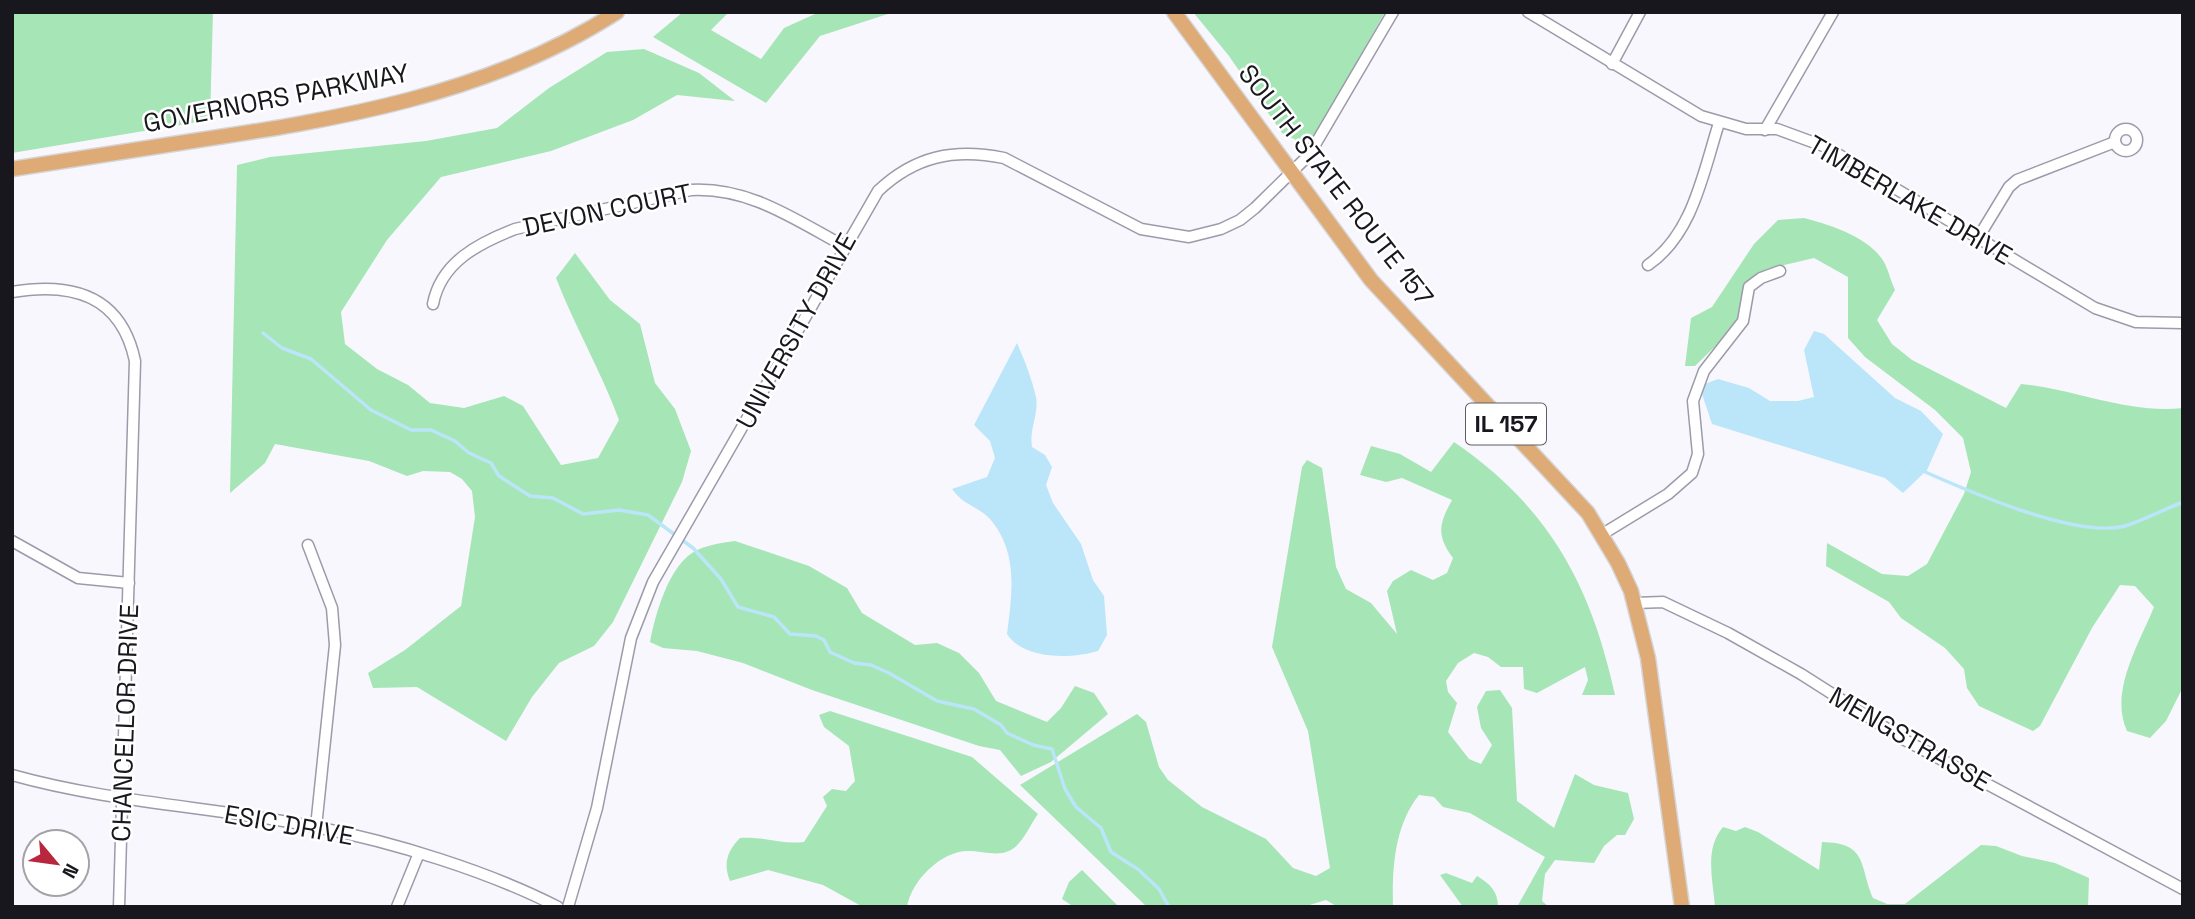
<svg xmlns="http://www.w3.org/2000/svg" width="2195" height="919" viewBox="0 0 2195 919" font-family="'Space Grotesk',sans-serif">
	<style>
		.green { fill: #a6e5b6 }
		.water { fill: #bbe5f9 }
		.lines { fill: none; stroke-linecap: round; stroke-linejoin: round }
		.stream { stroke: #bbe5f9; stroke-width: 3.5 }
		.minor-casing { stroke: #9d9aaa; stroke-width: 13 }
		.major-casing { stroke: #d5d5d6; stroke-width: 17 }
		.minor { stroke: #fff; stroke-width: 10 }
		.major { stroke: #deaa75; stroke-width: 14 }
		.labels { text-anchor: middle; stroke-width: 5; stroke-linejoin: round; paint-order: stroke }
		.shield { fill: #fff; stroke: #5d5d61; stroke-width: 2 }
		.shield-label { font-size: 24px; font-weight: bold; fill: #18171d }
		.street-label { font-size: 26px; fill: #18171d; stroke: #fff }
	</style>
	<rect width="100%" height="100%" fill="#f8f7fe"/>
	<g class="green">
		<path d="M12,12h201l-3,108 -198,33z"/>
		<path d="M683,12h46l-18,18 50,29 23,-31 31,-14 79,-2 -74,24 -54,67 -113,-66z"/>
		<path d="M1193,12h192l-69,122 -14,9 -20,-10 -53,-77z"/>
		<path d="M644,49l55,24 36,28 -58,-6 -44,25 -82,31 -110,26 -54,63 -46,72 4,32 32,25 31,16 22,18 34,5 40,-12 19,10 38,59 37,-7 21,-38c-18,-49 -44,-93 -63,-142l19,-25 35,47 30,24 15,59 20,26 16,42 -9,31 -69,140 -19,24 -35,17 -27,34 -26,44 -89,-54 -44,1 -5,-15 37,-23 56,-44 14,-89 -3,-26 -10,-12 -12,-7 -27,-1 -16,5 -38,-15 -94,-17 -10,19 -35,30 7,-328 33,-8 156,-16 71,-13 52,-40 58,-36z"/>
		<path d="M1804,218c26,7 67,19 81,46 4,8 6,18 10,26l-18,30 15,24 20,16 94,48 15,-24c54,5 106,30 162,24v279l-17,34 -16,17 -23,-7c-18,-39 12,-87 27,-124l-19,-21 -15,-1 -28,43 -52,98 -7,5 -54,-25 -12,-18 -3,-19 -19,-21 -44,-30 -12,-16 -63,-36 1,-23 55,31 26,2 19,-12 37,-70 7,-22 -8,-34 -28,-28 -70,-53 -17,-19v-61l-34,-19 -47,11 -10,6 -23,53 -39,38h-10l6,-48 21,-11 42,-63 24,-24z"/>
		<path d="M1454,442c95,65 137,143 161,253h-33l6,-15 -3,-13 -48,26 -13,-4 -1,-22h-22l-13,-10 -14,-4 -16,10 -12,18 2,11 9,11 -9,29 21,27 12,5 11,-19 -11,-17 -4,-21 9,-16 14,-1 12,18 5,93 37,27 21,-54 19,11 34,8 6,26 -9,16h-8l-13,11 -10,17 -39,-3 -10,14 -3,27 7,6h-32l28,-50 -75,-44 -27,-6 -9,-10 -15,-2c-25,31 -27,75 -26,112h-55l-12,-7 -23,7h-156l-127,-122 117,-71 9,8 13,45 9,13 34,27 64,32 27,29 23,8 14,-8 -22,-137 -36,-84 30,-180 5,-7 15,8 14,99 10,22 25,14 26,31 -10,-43 6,-10 18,-11 22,10 14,-7 6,-15c-17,-23 -14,-34 -1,-58l-50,-22 -16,4 -26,-7 11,-29 29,8 31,18z"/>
		<path d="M735,541l74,25 38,22 15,25 53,32 22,-2 22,10 20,20 17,28 51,21 14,-14 14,-22 19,7 14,21 -57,48 -30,14 -21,-26 -21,-4 -167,-56 -69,-27 -46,-12 -34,-3 -13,-6c5,-27 18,-73 42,-89 12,-8 30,-10 43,-12z"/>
		<path d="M830,711l142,46 66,57c-8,11 -15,29 -27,36 -13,7 -28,1 -43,1 -27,0 -57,30 -61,56h-44l-40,-22 -55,-15 -38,11c-7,-17 -3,-30 10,-43 23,-2 42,7 64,4l23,-36 -4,-9 9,-8 14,2 9,-10 -6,-35 -25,-19 -5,-12z"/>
		<path d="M1723,827l13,4 9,-4 13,5 61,38 3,-28c46,1 37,23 51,56l14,6h18l76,-59 15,1 26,10 33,7 34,15 -1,29h-373c-2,-27 -11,-58 8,-80z"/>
		<path d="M1082,870l37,37h-45l-12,-8 7,-17z"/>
		<path d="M1446,873l26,10 5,-7c13,8 21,15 21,31h-35l-23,-32z"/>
	</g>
	<g class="water">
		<path d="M1814,331l10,3 71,64 26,13 22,23 -16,36 -24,23 -18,-15 -173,-54 -10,-30 3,-10 13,-5 31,9 21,13h28l16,-4 -10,-47z"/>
		<path d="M1017,343c7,16 15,36 19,54 3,17 -7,32 -4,50l13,8 7,12 -6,18 7,18 28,41 12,36 11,16 3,39 -9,16c-27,8 -74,9 -91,-17 5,-40 12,-81 -17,-115 -12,-13 -26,-13 -38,-30l35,-12 8,-19 -5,-17 -16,-16z"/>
	</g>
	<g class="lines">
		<g class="stream">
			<path d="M263,333l19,15 29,11 60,51 40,20h20l24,11 14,12 22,10 8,13 31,20 23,2 30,16 36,-4 29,5 45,33 28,31 17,28 36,10 16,17 26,2 8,4 6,12 24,11 17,2 18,8 48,28 37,8 27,16 6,8 26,12 19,4 13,40 11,18 25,21 10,24 28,18 20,19 10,18"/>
			<path d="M1923,471c45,20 158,70 205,54 18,-6 37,-16 55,-23"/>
		</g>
		<defs>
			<g id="minor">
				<path d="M1528,12l173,104 45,13h31l49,18 269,161 41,14 47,1"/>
				<path d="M1612,64l28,-52"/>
				<circle cx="2126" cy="140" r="11"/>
				<path d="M1765,130l68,-118"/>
				<path d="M1978,238l31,-51 8,-7 98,-38"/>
				<path d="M1648,265c45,-31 55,-92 71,-142"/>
				<path d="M12,292c60,-10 109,3 123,69l-16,546"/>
				<path d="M433,304c8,-42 46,-61 82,-75l176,-39c58,-3 103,29 153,56"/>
				<path d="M1601,535l67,-41 24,-21 6,-19 -5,-53 11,-30 39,-50 6,-34 12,-9 19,-7"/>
				<path d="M12,541l66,37 51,5"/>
				<path d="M308,545l24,63 3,37 -19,182"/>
				<path d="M1635,603l28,-1 65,31 73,41 102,65 280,150"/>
				<path d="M12,775c100,28 203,32 304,52 77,15 172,44 242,80"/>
				<path d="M397,907l22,-54"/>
				<path d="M568,907l29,-99 34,-170 22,-56 225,-391c37,-35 76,-43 126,-33l137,71 48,8 32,-8 19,-9 15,-12 54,-53 84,-143"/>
			</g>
			<g id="major">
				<path d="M1174,12l197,268 217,233 30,50 13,28 17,67 34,249"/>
				<path d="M12,169c58,-9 116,-18 174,-27 148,-22 303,-47 431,-130"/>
			</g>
		</defs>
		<use href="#minor" class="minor-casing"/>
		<use href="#major" class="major-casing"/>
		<use href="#minor" class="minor"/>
		<use href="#major" class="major"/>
	</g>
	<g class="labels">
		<rect class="shield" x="1466" y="403.5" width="80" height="41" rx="5"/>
		<g class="shield-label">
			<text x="1506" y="432">IL 157</text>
		</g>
		<g class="street-label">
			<text transform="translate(276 98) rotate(-11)" y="9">GOVERNORS PARKWAY</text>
			<text transform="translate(1336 185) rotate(52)" y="9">SOUTH STATE ROUTE 157</text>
			<text transform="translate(1910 200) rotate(30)" y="9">TIMBERLAKE DRIVE</text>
			<text transform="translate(607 210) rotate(-12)" y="9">DEVON COURT</text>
			<text transform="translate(796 331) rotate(-61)" y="9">UNIVERSITY DRIVE</text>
			<text transform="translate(125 723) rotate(-88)" y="9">CHANCELLOR DRIVE</text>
			<text transform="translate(1910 739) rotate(30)" y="9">MENGSTRASSE</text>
			<text transform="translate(289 825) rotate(10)" y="9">ESIC DRIVE</text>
		</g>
	</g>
	<rect width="2195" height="919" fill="none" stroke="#18171d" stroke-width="28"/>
	<g transform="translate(56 863) rotate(119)"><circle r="33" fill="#ffffff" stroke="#a3a2a5" stroke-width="2"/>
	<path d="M0-5L12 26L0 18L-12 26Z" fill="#b8273e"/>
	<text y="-10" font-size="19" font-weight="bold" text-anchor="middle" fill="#18171d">N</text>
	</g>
</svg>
